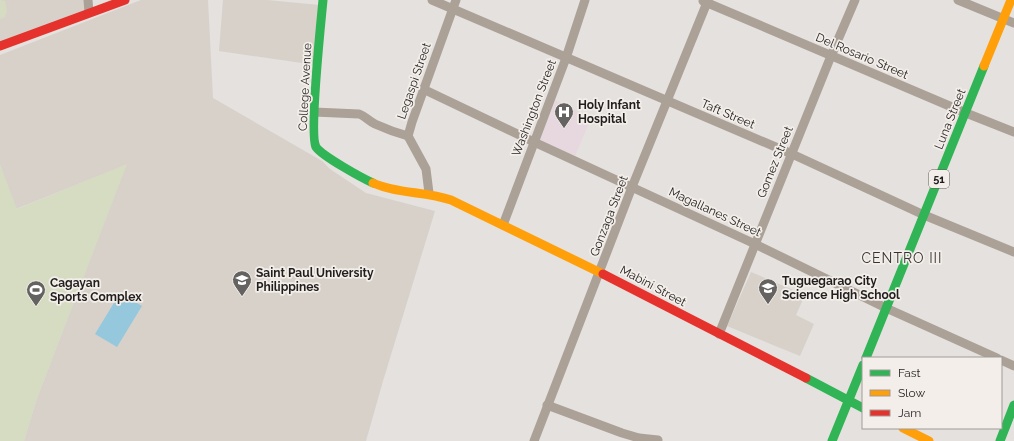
<svg xmlns="http://www.w3.org/2000/svg" width="1014" height="441" viewBox="0 0 1014 441" font-family="Raleway,sans-serif">
	<style>
		.built { fill: #d7d1ca }
		.medical { fill: #e6d8de }
		.green { fill: #d6dcc2 }
		.water { fill: #95c7dd }
		.lines { fill: none; stroke-linecap: round; stroke-linejoin: round }
		.street { stroke: #aba197; stroke-width: 9 }
		.fast { stroke: #30b455; stroke-width: 9 }
		.slow { stroke: #ff9f0a; stroke-width: 9 }
		.jam { stroke: #e5322d; stroke-width: 9 }
		.labels { text-anchor: middle; stroke-width: 3.5; stroke-linejoin: round; paint-order: stroke }
		.shield { fill: #f3eee9; stroke: #605d5b; stroke-width: 1 }
		.shield-label { font-size: 11px; font-weight: bold; fill: #211f1e }
		.street-label { font-size: 12px; fill: #211f1e; stroke: #f3eee9 }
		.poi-label { font-size: 12px; font-weight: bold; fill: #211f1e; stroke: #f3eee9; text-anchor: start }
		.quarter-label { font-size: 14px; letter-spacing: 1px; fill: #36322e; stroke: #f3eee9 }
	</style>
	<rect width="100%" height="100%" fill="#e4e1de"/>
	<g class="built">
		<path d="M0,0h85v11l-85,31z"/>
		<path d="M141,0h67l5,98 109,63 8,8 36,24 69,18 -52,170 -17,60h-342l12,-40 90,-236 -110,44 -16,-44v-110z"/>
		<path d="M223,0h44l53,5 -5,60 -96,-14z"/>
		<path d="M751,272l54,23 -9,20 18,9 -14,32 -73,-30z"/>
	</g>
	<path class="medical" d="M553,99l38,19 -16,38 -36,-16z"/>
	<g class="green">
		<path d="M0,0l5,1 2,10 -2,6 -5,2z"/>
		<path d="M127,164l-91,237 -12,40h-24v-276l17,44z"/>
	</g>
	<path class="water" d="M120,293l22,13 -25,41 -22,-13z"/>
	<g class="lines">
		<g class="street">
			<path d="M88,0l1,12"/>
			<path d="M432,0l360,154 132,61 90,37"/>
			<path d="M958,0l56,23"/>
			<path d="M703,1l263,112 48,19"/>
			<path d="M423,89l111,53 221,102 131,64 111,50"/>
			<path d="M314,112l45,2c6,2 10,7 16,10 11,5 22,9 33,12"/>
			<path d="M429,193l-3,-24 -18,-33 4,-14 44,-122"/>
			<path d="M503,225l63,-167 19,-58"/>
			<path d="M719,334l112,-278 24,-56"/>
			<path d="M1001,360l13,6"/>
			<path d="M547,405l75,28 17,5 19,2"/>
			<path d="M534,441l98,-254 76,-187"/>
		</g>
		<g class="fast">
			<path d="M323,0c-2,21 -14,135 -7,147 6,9 46,31 57,36"/>
			<path d="M866,358l118,-292"/>
			<path d="M806,378l57,30"/>
			<path d="M832,441l31,-76"/>
			<path d="M1000,441l14,-36"/>
		</g>
		<g class="slow">
			<path d="M984,66l27,-66"/>
			<path d="M373,183c25,11 52,8 78,17l152,74"/>
			<path d="M903,428l26,13"/>
		</g>
		<g class="jam">
			<path d="M0,46l125,-46"/>
			<path d="M603,274l203,104"/>
		</g>
	</g>
	<defs>
		<symbol id="hospital-pin" viewBox="-11 -11 22 30"><path d="M0 17L-7.5 6A9.5 9.5 0 1 1 7.5 6Z" fill="#656361" stroke="#f3eee9"/><path d="M-5-5h3v3.5h4V-5h3V5h-3V1.5h-4V5h-3Z" fill="#fff"/></symbol>
		<symbol id="university-pin" viewBox="-11 -11 22 30"><path d="M0 17L-7.5 6A9.5 9.5 0 1 1 7.5 6Z" fill="#656361" stroke="#f3eee9"/><path d="M0-5L7-2L0 1L-7-2ZM-4 1L0 2.5L4 1V4Q0 6-4 4Z" fill="#fff"/></symbol>
		<symbol id="school-pin" viewBox="-11 -11 22 30"><path d="M0 17L-7.5 6A9.5 9.5 0 1 1 7.5 6Z" fill="#656361" stroke="#f3eee9"/><path d="M0-5L7-2L0 1L-7-2ZM-4 1L0 2.5L4 1V4Q0 6-4 4Z" fill="#fff"/></symbol>
		<symbol id="stadium-pin" viewBox="-11 -11 22 30"><path d="M0 17L-7.5 6A9.5 9.5 0 1 1 7.5 6Z" fill="#656361" stroke="#f3eee9"/><path d="M0-5a6.5 5 0 1 0 0 10a6.5 5 0 1 0 0-10ZM-3.5-1.8h7v3.6h-7Z" fill="#fff"/></symbol>
	</defs>
	<g fill-rule="evenodd">
		<use href="#hospital-pin" x="553" y="101" width="22" height="30"/>
		<use href="#university-pin" x="231" y="269" width="22" height="30"/>
		<use href="#school-pin" x="757" y="277" width="22" height="30"/>
		<use href="#stadium-pin" x="25" y="279" width="22" height="30"/>
	</g>
	<g class="labels">
		<rect class="shield" x="929" y="170" width="20" height="18" rx="3"/>
		<g class="shield-label">
			<text x="939" y="183">51</text>
		</g>
		<g class="street-label">
			<text transform="translate(862 56) rotate(23)" y="4">Del Rosario Street</text>
			<text transform="translate(414 81) rotate(-71)" y="4">Legaspi Street</text>
			<text transform="translate(305 87) rotate(-87)" y="4">College Avenue</text>
			<text transform="translate(534 108) rotate(-69)" y="4">Washington Street</text>
			<text transform="translate(728 114) rotate(23)" y="4">Taft Street</text>
			<text transform="translate(950 119) rotate(-68)" y="4">Luna Street</text>
			<text transform="translate(775 162) rotate(-68)" y="4">Gomez Street</text>
			<text transform="translate(715 212) rotate(25)" y="4">Magallanes Street</text>
			<text transform="translate(609 216) rotate(-69)" y="4">Gonzaga Street</text>
			<text transform="translate(653 286) rotate(28)" y="4">Mabini Street</text>
		</g>
		<g class="poi-label">
			<text x="578" y="109">Holy Infant<tspan x="578" dy="14">Hospital</tspan></text>
			<text x="256" y="277">Saint Paul University<tspan x="256" dy="14">Philippines</tspan></text>
			<text x="782" y="285">Tuguegarao City<tspan x="782" dy="14">Science High School</tspan></text>
			<text x="50" y="287">Cagayan<tspan x="50" dy="14">Sports Complex</tspan></text>
		</g>
		<g class="quarter-label">
			<text x="902" y="263">CENTRO III</text>
		</g>
	</g>
	<rect x="862" y="357" width="140" height="72" fill="#f3eee9" stroke="#9f9b98"/>
	<rect x="870" y="370" width="20" height="6" fill="#30b455" stroke="#9f9b98"/>
	<text x="898" y="377" font-size="12" fill="#211f1e">Fast</text>
	<rect x="870" y="390" width="20" height="6" fill="#ff9f0a" stroke="#9f9b98"/>
	<text x="898" y="397" font-size="12" fill="#211f1e">Slow</text>
	<rect x="870" y="410" width="20" height="6" fill="#e5322d" stroke="#9f9b98"/>
	<text x="898" y="417" font-size="12" fill="#211f1e">Jam</text>
</svg>
